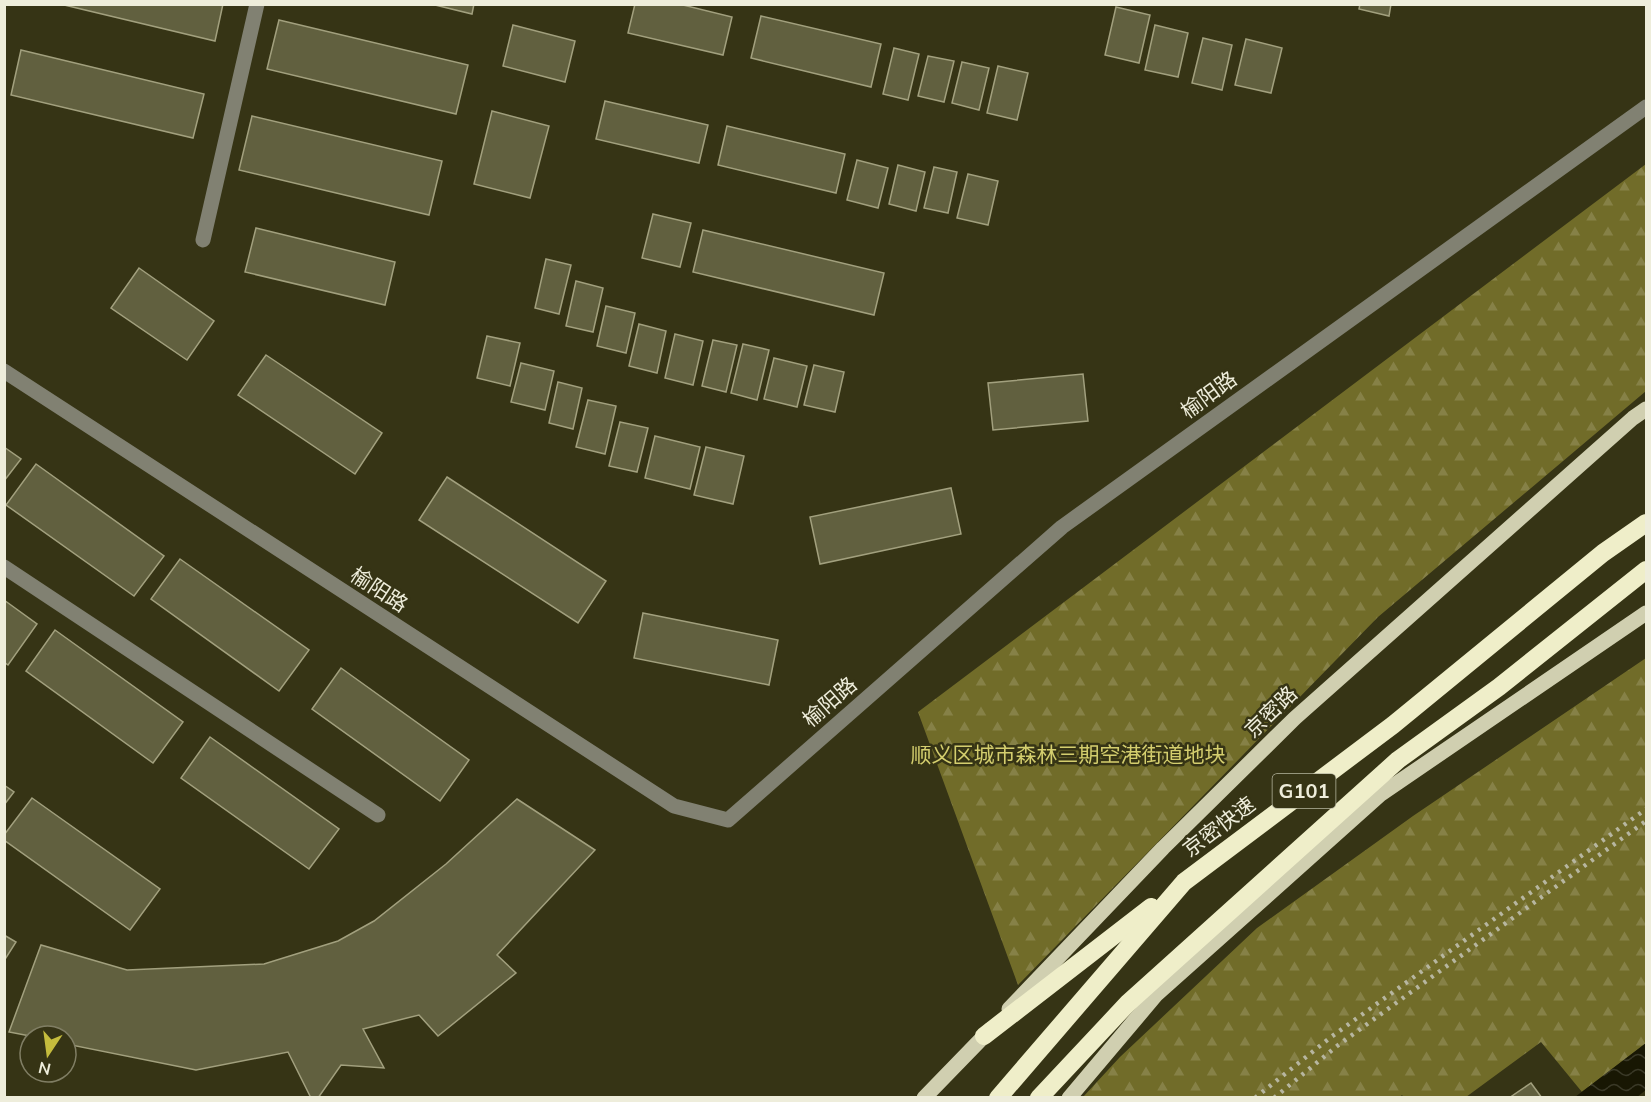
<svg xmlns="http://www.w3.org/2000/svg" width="1651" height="1102" viewBox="0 0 1651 1102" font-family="Mulish,'Noto Sans SC',sans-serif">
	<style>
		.forest { fill: url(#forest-firs) }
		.water { fill: url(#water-waves) }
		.building { fill: #61603f; stroke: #a2a07e; stroke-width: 1.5 }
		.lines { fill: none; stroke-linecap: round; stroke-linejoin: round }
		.minor { stroke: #818172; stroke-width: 15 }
		.major { stroke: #d0cfb0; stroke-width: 15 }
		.highway { stroke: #efeec9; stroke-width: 18 }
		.rail { stroke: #b7b6a0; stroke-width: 4.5; stroke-dasharray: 3 6; stroke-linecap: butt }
		.labels { text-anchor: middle; stroke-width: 5; stroke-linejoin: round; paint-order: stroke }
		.shield { fill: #363415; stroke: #b7b6a0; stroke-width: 1.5 }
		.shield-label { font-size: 20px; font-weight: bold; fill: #eeeddb }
		.street-label { font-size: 21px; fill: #eeeddb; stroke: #363415 }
		.park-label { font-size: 21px; fill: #d4ce6e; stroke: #363415 }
	</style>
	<defs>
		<pattern id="forest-firs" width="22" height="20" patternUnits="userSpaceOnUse" patternTransform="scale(1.5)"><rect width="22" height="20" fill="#716c29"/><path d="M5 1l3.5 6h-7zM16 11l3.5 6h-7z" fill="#868147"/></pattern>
		<pattern id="water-waves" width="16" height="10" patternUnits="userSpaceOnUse" patternTransform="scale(1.5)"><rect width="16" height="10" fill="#181703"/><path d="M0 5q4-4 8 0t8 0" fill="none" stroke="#3a3927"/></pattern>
	</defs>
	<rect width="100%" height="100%" fill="#363415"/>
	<g class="forest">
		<path d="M1646,164v227l-268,226 -360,368 -100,-273z"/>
		<path d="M1646,658v385l-64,49 -41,-50 -75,55 -62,1 -2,-3 -3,3 -316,-1 37,-40 137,-129 156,-112z"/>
	</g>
	<path class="water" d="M1646,1043v47l-9,7h-62z"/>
	<g class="building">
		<path d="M60,4h163l-8,37z"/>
		<path d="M431,4h43l-2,10z"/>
		<path d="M635,4h44l53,13 -9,38 -95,-22z"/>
		<path d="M1360,4h31l-2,12 -30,-7z"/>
		<path d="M1116,7l34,8 -11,48 -34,-8z"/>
		<path d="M761,16l120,28 -10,43 -120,-29z"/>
		<path d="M279,20l189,45 -12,49 -189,-45z"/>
		<path d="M513,25l62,16 -10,41 -62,-16z"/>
		<path d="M1155,25l33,8 -10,44 -33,-7z"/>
		<path d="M1203,38l29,7 -10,45 -30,-7z"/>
		<path d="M1246,39l36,9 -11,45 -36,-8z"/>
		<path d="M894,48l25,6 -11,46 -25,-6z"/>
		<path d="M21,50l183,44 -11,44 -182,-43z"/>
		<path d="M928,56l26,5 -10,41 -26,-6z"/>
		<path d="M962,62l27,6 -10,42 -27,-7z"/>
		<path d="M998,66l30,7 -11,47 -30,-7z"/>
		<path d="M605,101l103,24 -9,38 -103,-24z"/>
		<path d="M492,111l57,15 -19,72 -56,-14z"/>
		<path d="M252,116l190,45 -13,54 -190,-45z"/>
		<path d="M727,126l118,28 -9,39 -118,-28z"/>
		<path d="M857,160l31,8 -10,40 -31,-8z"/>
		<path d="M898,165l27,7 -9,39 -27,-7z"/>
		<path d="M934,167l23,5 -9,41 -24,-5z"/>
		<path d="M968,174l30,7 -10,44 -31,-7z"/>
		<path d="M653,214l38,9 -11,44 -38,-9z"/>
		<path d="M256,228l139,34 -10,43 -140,-33z"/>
		<path d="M703,230l181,43 -10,42 -181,-43z"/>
		<path d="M546,259l25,6 -12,49 -24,-6z"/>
		<path d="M139,268l75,53 -27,39 -76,-52z"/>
		<path d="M576,281l27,7 -10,44 -27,-6z"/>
		<path d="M606,306l29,7 -9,40 -29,-7z"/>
		<path d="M639,324l27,7 -9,42 -28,-7z"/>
		<path d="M675,334l28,7 -10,44 -28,-7z"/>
		<path d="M487,336l33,7 -10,43 -33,-8z"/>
		<path d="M713,340l24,5 -11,47 -24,-6z"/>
		<path d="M743,344l26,6 -12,50 -26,-7z"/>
		<path d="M266,355l116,78 -27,41 -117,-79z"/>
		<path d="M774,358l33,8 -10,41 -33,-8z"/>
		<path d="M521,363l33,8 -9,39 -34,-8z"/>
		<path d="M814,365l30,7 -9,40 -31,-7z"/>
		<path d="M1083,374l5,47 -95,9 -5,-47z"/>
		<path d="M558,382l24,6 -9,41 -24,-6z"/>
		<path d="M588,400l28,6 -11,48 -29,-7z"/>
		<path d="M620,422l28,6 -11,44 -28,-6z"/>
		<path d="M655,436l45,11 -10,42 -45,-11z"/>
		<path d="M4,447l17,12 -17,22z"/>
		<path d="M706,447l38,9 -11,48 -39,-9z"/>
		<path d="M36,464l128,92 -30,40 -128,-91z"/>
		<path d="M447,477l159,104 -28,42 -159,-103z"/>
		<path d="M951,488l10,46 -141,30 -10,-47z"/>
		<path d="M180,559l129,91 -30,41 -128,-92z"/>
		<path d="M4,600l33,24 -29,41 -4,-3z"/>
		<path d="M643,613l135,27 -9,45 -135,-27z"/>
		<path d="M55,630l128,92 -30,41 -127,-92z"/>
		<path d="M341,668l128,92 -29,41 -128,-92z"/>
		<path d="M210,737l129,92 -30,40 -128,-91z"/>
		<path d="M4,785l10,7 -10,13z"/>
		<path d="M32,798l128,91 -30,41 -126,-90v-5z"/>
		<path d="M517,799l78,51 -98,105 19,18 -78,63 -19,-21 -56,14 21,39 -43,-3 -23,33h-7l-23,-46 -92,18 -130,-26v-8h-36l-21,-4 32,-87 86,25 137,-6 74,-23 36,-20 72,-57z"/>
		<path d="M4,935l12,7 -12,19z"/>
		<path d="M1531,1083l11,15h-33z"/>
	</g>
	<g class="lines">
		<g class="minor">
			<path d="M203,240l54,-236"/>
			<path d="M4,371l670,435 54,14 334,-293 584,-420"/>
			<path d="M4,567l374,248"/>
		</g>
		<g class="major">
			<path d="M1009,1009l154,-161 132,-130 338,-300 13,-9"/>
			<path d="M924,1098l67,-69"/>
			<path d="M1069,1098l87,-103 225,-201 265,-181"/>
		</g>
		<g class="highway">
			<path d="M984,1036l167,-129"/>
			<path d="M998,1098l186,-216 209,-157 210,-172 43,-30"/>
			<path d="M1039,1098l89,-95 270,-243 101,-73 147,-117"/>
		</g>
		<g class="rail">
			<path d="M1255,1098l76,-61 315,-228"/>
			<path d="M1274,1098l63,-52 309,-225"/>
		</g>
	</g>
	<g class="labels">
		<rect class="shield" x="1272.5" y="774" width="63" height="34" rx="4.5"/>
		<g class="shield-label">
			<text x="1304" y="798">G101</text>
		</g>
		<g class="street-label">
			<text transform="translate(1209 395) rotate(-36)" y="7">榆阳路</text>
			<text transform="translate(379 590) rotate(33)" y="7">榆阳路</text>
			<text transform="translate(830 702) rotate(-41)" y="7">榆阳路</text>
			<text transform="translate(1271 712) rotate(-44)" y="7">京密路</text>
			<text transform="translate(1219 827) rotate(-37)" y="7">京密快速</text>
		</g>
		<g class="park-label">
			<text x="1068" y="762">顺义区城市森林三期空港街道地块</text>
		</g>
	</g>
	<rect width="1651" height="1102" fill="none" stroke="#eeeddb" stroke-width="12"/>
	<g transform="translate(48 1054) rotate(193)"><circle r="28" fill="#363415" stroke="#807e64" stroke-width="1.5"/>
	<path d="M0-4.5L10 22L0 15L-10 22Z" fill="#c5bc3d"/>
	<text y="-9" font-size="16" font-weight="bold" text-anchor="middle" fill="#eeeddb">N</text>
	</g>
</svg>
